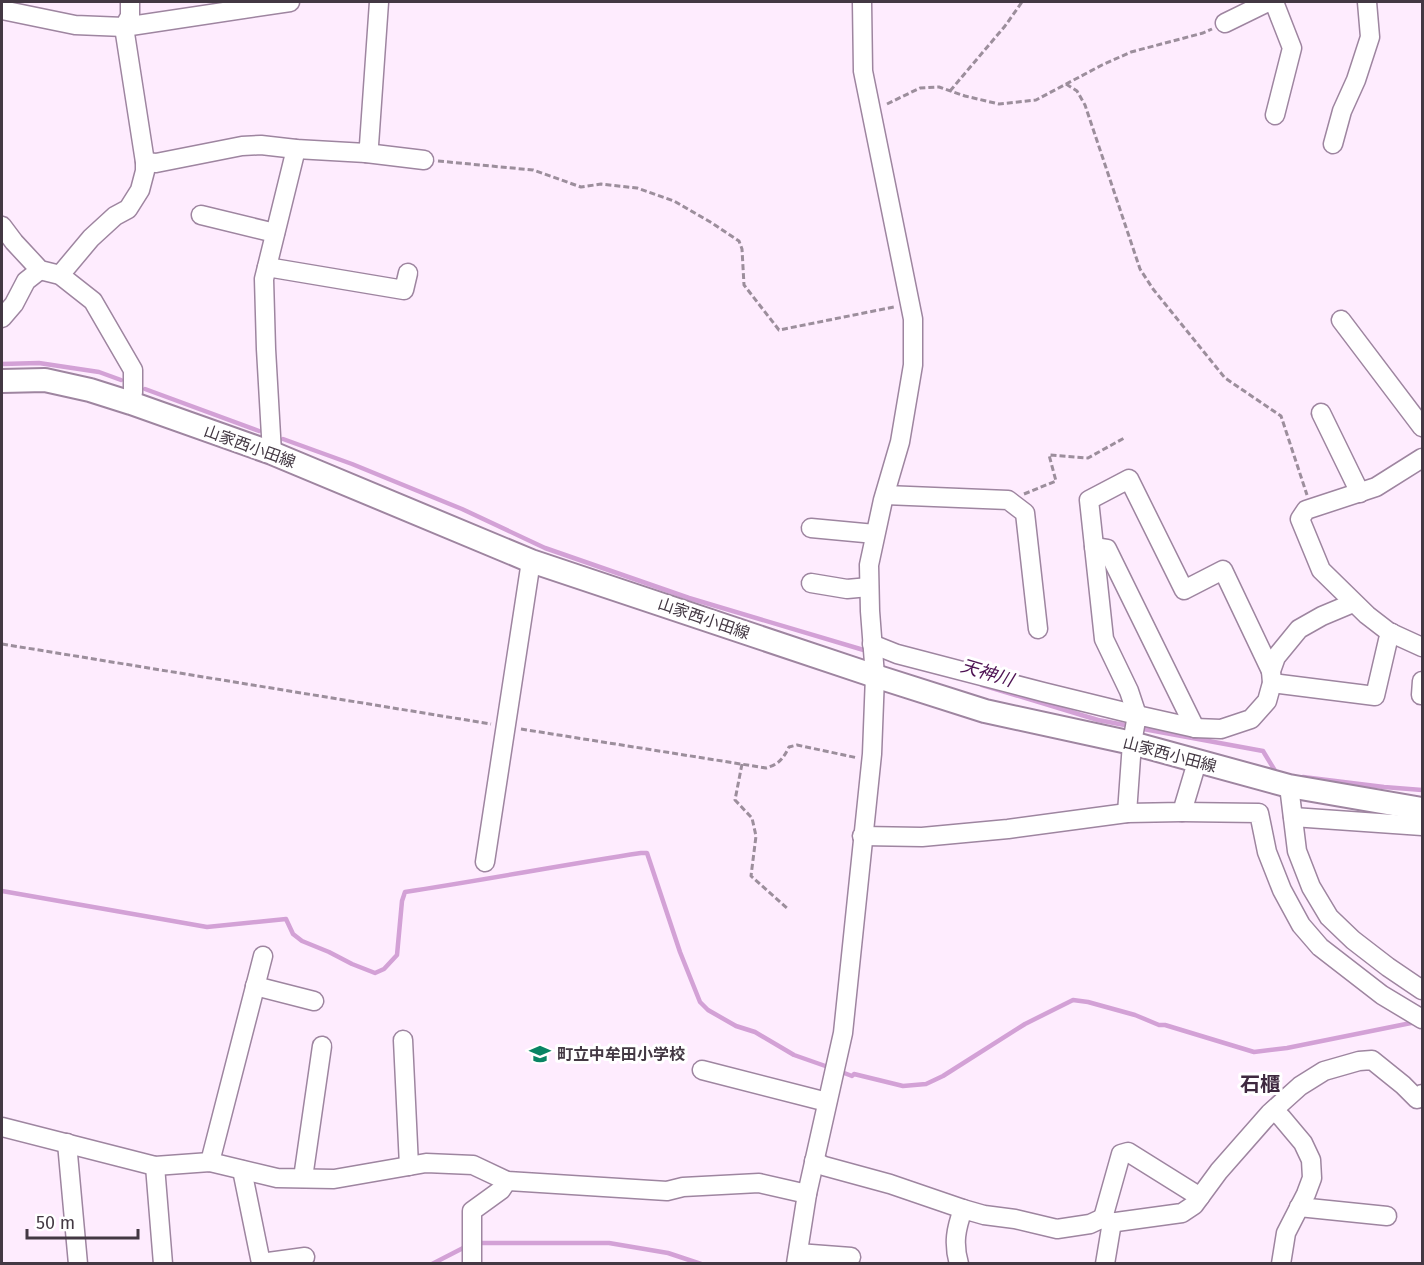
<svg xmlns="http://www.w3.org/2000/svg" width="1424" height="1265" viewBox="0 0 1424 1265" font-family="'Fira Sans','Noto Sans JP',sans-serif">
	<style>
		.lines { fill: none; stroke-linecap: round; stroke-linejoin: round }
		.stream { stroke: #d3a1d6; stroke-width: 4.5 }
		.minor-casing { stroke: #9e85a0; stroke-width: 21 }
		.major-casing { stroke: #9e85a0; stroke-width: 26 }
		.path { stroke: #9c8e9c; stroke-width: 3; stroke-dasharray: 6 3; stroke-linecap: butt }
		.minor { stroke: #fff; stroke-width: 18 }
		.major { stroke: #fff; stroke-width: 22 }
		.labels { text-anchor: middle; stroke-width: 6; stroke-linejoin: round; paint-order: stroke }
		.street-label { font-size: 16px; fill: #433843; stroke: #fff }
		.poi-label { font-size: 16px; font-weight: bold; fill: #433843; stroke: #fff; text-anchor: start }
		.water-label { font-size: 18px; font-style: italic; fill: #4e1353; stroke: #fff }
		.quarter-label { font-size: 20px; font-weight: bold; fill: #3e283f; stroke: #fff }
	</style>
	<rect width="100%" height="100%" fill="#feecfe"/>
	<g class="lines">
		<g class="stream">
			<path d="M2,364l37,-1 60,9 22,8"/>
			<path d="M145,389l114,42"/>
			<path d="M283,439l69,25 110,45 83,39 144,50 178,53"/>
			<path d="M982,685l116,35 32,6"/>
			<path d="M1138,728l125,23 14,23"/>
			<path d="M1303,777l81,10 38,3"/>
			<path d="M2,891l205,36 79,-8 7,15 9,7 27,11 23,12 23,9 9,-4 13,-14 5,-54 3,-9c79,-12 157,-27 236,-39h6l33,99 20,50 8,8 28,16 19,6 39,23 37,13"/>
			<path d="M839,1071l13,5 2,-2 49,12 23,-2 17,-8 82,-52 48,-24 15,2 47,13 24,10h6l89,27 33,-4 129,-26"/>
			<path d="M475,1243h134l59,10 33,11"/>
			<path d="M432,1264l35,-18"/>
		</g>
		<defs>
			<g id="minor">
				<path d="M1274,2l18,46 -17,67"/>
				<path d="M2,10l73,15 49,2 166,-25"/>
				<path d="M1225,23l43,-21"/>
				<path d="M1333,144l9,-33 14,-31 14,-43 -3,-35"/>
				<path d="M366,153l58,7"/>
				<path d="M145,162l11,1 86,-17 19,-1 35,4 70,4 3,-8 10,-143"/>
				<path d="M201,215l74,18"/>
				<path d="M2,226l12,16 26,28 20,5 33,26 40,69v22l-2,11"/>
				<path d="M267,267l137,23 4,-17"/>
				<path d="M60,275l31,-37 24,-22 13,-7 12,-19 5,-19v-9l-21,-135 6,-11v-14"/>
				<path d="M2,318l12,-14 12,-23 14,-11"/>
				<path d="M1341,320l81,107"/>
				<path d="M1321,413l39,80"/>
				<path d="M272,453l-6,-104 -2,-70 32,-130"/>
				<path d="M1422,458l-46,29 -70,23 -6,9 21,51 46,45 22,17 33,15"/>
				<path d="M885,495l123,5 17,13 13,116"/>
				<path d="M811,528l64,6"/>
				<path d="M1094,547l13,2 88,179"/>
				<path d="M811,583l36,6 22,-2"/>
				<path d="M872,644l25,10 146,38 94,23"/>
				<path d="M1422,681l-1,14h1"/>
				<path d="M1272,683l103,13 13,-56 4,-7"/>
				<path d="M1137,715l-8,-24 -25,-52 -15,-139 40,-21 55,111 39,-20 48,101"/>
				<path d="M1289,786l8,65 14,36 18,30 24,23 35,27 34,23"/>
				<path d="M1182,812l77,1 8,39 15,38 19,35 19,22 62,48 40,24"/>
				<path d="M1127,813l5,-70 5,-28 58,13 26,1 30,-10 16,-18 5,-18 -1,-12 5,-14 23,-28 23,-13 31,-13"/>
				<path d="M1293,817l129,9"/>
				<path d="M862,836l60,1 86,-8 119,-16 55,-1 15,-50"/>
				<path d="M485,862l46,-301"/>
				<path d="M255,986l59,15"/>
				<path d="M403,1040l6,126"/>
				<path d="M702,1070l125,32"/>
				<path d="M1274,1110l8,8 21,25 8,17 1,18 -6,16 -20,39 -5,31"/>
				<path d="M2,1127l153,39 55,-4 67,16 57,1 92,-16 47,2 34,16 160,10 16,-4 76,-4 48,11"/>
				<path d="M67,1143l11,121"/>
				<path d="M814,1161l10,5 66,18 73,25"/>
				<path d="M210,1162l53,-206"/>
				<path d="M155,1166l8,98"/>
				<path d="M242,1170l19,93 44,-6"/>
				<path d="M303,1178l19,-132"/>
				<path d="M1299,1207l88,9"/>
				<path d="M1103,1218l18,-64 7,-2 72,45"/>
				<path d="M798,1253l53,4"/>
				<path d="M472,1264v-53l29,-21 6,-9"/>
				<path d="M796,1264l11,-70 36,-161 29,-279 3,-78 -5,-65 -1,-46 14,-65 17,-58 13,-77v-46l-3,-15 -47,-233 -1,-69"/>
				<path d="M959,1264c-6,-21 -3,-35 4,-55l21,6 31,4 42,10 33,-5 13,-6 6,5 73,-10 12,-8 25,-34 51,-58 30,-27 24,-15 35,-10 13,-1 31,25 14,14 5,-5"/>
				<path d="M1105,1264l7,-42"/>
			</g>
			<path id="major" d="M2,381l43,-1 45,10 41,13 141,50 259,108 344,115 110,35 147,32 157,43 133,23"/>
		</defs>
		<use href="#minor" class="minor-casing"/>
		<use href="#major" class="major-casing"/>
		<g class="path">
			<path d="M1066,84l11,7 8,14 55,164 13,20 72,89 56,38 26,79"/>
			<path d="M950,91l55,-65 17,-24"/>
			<path d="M887,104l33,-16 19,-1 26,9 34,8 37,-4 66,-35 29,-13 72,-19 9,-4"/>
			<path d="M438,161l95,9 48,17 20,-3 36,4 37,13 38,22 27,18 3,8 2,36 35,45 115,-23"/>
			<path d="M1024,494l32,-13 -7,-26 39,3 38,-21"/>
			<path d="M2,644l489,80"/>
			<path d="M521,729l245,39c13,-4 17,-9 23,-21l8,-2 61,13"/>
			<path d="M742,764l-7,36 17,18 4,18 -5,40 36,32"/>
		</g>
		<use href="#minor" class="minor"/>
		<use href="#major" class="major"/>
	</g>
	<defs>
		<symbol id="school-bare" viewBox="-9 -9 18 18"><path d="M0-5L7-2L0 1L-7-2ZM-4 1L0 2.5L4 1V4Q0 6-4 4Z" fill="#098464" stroke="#fff" stroke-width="2.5" paint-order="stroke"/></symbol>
	</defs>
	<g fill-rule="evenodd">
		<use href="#school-bare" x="525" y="1039" width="30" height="30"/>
	</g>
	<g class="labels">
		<g class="street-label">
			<text transform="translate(250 446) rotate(20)" y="6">山家西小田線</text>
			<text transform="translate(704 618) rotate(19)" y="6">山家西小田線</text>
			<text transform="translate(1170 754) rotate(15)" y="6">山家西小田線</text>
		</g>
		<g class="poi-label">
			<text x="557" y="1060">町立中牟田小学校</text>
		</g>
		<g class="water-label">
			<text transform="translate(987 673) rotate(17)" y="6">天神川</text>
		</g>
		<g class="quarter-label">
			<text x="1260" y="1091">石櫃</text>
		</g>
	</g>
	<rect width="1424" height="1265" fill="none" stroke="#433843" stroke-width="6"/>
	<path d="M27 1229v9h111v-9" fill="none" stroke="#433843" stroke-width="3"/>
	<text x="36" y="1229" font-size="18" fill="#433843" stroke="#ffffff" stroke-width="4.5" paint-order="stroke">50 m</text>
</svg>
